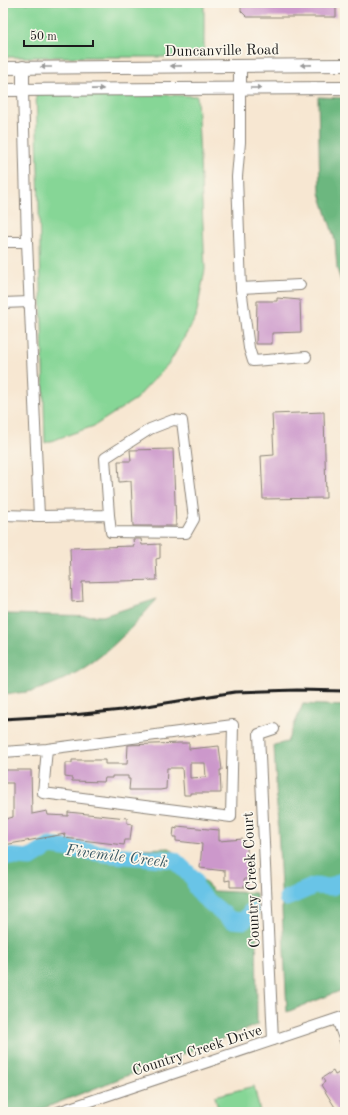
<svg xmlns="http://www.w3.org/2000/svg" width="348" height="1115" viewBox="0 0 348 1115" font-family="'Old Standard TT',serif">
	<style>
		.green { fill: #86d696; stroke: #517959 }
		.forest { fill: #6cb77f; stroke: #446a4e }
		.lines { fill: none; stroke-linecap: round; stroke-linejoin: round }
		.river { stroke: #69c4e7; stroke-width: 17 }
		.building { fill: #cc98cb; fill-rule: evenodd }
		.minor-casing { stroke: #8a8277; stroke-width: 12 }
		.major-casing { stroke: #8a8277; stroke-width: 14 }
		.minor { stroke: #fff; stroke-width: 10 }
		.major { stroke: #fff; stroke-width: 12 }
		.rail { stroke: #1c1c1c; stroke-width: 3 }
		.oneway { fill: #999 }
		.labels { text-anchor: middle; stroke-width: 3.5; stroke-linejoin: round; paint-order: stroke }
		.street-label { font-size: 15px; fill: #1c1c1c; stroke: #fbf7ec }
		.water-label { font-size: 16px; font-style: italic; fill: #375763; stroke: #fbf7ec }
	</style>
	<rect width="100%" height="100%" fill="#fbf7ec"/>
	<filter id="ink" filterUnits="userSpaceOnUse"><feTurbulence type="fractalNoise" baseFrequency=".025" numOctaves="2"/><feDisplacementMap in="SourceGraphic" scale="8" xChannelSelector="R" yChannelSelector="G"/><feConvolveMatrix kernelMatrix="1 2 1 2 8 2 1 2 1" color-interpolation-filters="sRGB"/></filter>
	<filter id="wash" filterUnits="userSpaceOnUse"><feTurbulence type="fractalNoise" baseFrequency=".012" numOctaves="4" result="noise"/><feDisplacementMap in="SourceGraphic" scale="16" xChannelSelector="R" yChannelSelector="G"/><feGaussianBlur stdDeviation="0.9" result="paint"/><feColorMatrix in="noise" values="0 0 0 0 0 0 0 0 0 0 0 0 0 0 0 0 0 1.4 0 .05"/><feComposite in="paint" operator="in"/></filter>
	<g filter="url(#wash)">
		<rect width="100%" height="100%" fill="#f7e7d2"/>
		<g class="green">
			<rect x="3" y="3" width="201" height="54"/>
			<path d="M36,90l161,6 8,173 -9,48 -26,45 -34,37 -42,27 -49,17z"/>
			<path d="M254,1086l6,26h-41l-4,-16z"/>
		</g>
		<g class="forest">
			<path d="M318,97l27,1v195l-8,-24 -2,-29 -15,-47z"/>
			<path d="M157,599c-36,42 -69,76 -124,92 -9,2 -20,2 -30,3v-80l100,2z"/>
			<path d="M303,704l42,2v283l-58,23 -13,-267 13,-3z"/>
			<path d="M170,848l44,43 42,2 1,132 -223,87h-31v-259z"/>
		</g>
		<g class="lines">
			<g class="river">
				<path d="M3,856l28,2 19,-12 63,9 61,5 20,19 2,9 6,8 29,24 13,1 7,-10"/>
				<path d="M287,898l27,-12 18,1 13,-8"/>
			</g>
		</g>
		<g id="blocks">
			<g class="building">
				<path d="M241,3h95v14h-89l-6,-6z"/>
				<path d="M277,298l23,2 1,32 -29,1v11h-16l1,-43h20z"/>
				<path d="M324,412l2,86 -63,1 -2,-43 13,-1 -2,-41z"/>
				<path d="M173,449l3,77h-43l-2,-45 -12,1 -1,-21h13l-1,-11z"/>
				<path d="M133,539h8l1,6 18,-1v14l-4,1 1,21 -75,2 1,19 -11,1 -2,-54 64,-2z"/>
				<path d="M180,743h9v6l30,-3 3,24h-2l1,23h-31v2h-6l-2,-27h-15l-1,21 -6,1h-31l1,-11h-2v-3h-16v2h-7l-1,4 -32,-1v-3l-7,-1v-14h7v-3h33v4h22l1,-19zM190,763h15l1,14 -16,1z"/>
				<path d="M3,770h28l1,44 15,-3 1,4 20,1v-4l59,6v5l5,1 -2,16h-5l-1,5 -60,-7 1,-4 -61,11 -1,-25 10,-3v-34h-10z"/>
				<path d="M177,826l42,4v11l24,-2 1,7h3l1,33h-4l1,8h-15v-7l-5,1v-10l-25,-3 2,-24 -26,-3v-4h-3l1,-9 3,1z"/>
				<path d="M333,1071l2,4 4,-2 6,10v29h-7l-17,-27 4,-3 -3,-4z"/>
			</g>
		</g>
	</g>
	<g filter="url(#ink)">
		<use href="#blocks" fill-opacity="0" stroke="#8a8277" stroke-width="1"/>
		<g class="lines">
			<defs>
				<g id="minor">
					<path d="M240,88v54l-3,35 4,111 59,-3"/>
					<path d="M23,90l4,152 12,274 70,-1 2,17 75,1 8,-14 -12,-98 -9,-1 -23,9 -45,29 4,57"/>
					<path d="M3,242h24"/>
					<path d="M241,288l8,60 4,13 53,-4"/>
					<path d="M3,303l27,-1"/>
					<path d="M3,515l36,1"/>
					<path d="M3,752l44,-3 186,-24 -2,92 -188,-24 4,-44"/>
					<path d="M337,1019l8,22"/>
					<path d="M273,1040l-14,-306 15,-5"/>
					<path d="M58,1112l287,-96"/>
				</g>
				<g id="major">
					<path d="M240,66v22"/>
					<path d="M23,67v23"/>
					<path d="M3,68l342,-3"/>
					<path d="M3,90l342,-2"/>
				</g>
			</defs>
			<use href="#minor" class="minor-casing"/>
			<use href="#major" class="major-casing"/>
			<use href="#minor" class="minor"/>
			<use href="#major" class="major"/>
			<path class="rail" d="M3,719l70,-4 49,-5 113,-18 62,-2 48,1"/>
		</g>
		<defs><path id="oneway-solid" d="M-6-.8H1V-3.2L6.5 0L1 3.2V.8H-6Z"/></defs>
		<g class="oneway">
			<use href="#oneway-solid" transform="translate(306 65) rotate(179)"/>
			<use href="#oneway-solid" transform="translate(176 66) rotate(179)"/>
			<use href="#oneway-solid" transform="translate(46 67) rotate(180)"/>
			<use href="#oneway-solid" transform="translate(256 88)"/>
			<use href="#oneway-solid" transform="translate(98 89) rotate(-1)"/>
		</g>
	</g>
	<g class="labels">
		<g class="street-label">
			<text transform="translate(222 50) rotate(-1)" y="5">Duncanville Road</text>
			<text transform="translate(251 880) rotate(-93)" y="5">Country Creek Court</text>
			<text transform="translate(197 1050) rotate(-18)" y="5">Country Creek Drive</text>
		</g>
		<g class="water-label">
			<text transform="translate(117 855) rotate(7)" y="6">Fivemile Creek</text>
		</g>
	</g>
	<rect width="348" height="1115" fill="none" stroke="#fbf7ec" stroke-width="16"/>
	<path d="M24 40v6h69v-6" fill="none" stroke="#1c1c1c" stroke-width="2"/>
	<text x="30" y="40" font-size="12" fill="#1c1c1c" stroke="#fbf7ec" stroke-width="3" paint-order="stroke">50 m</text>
</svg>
